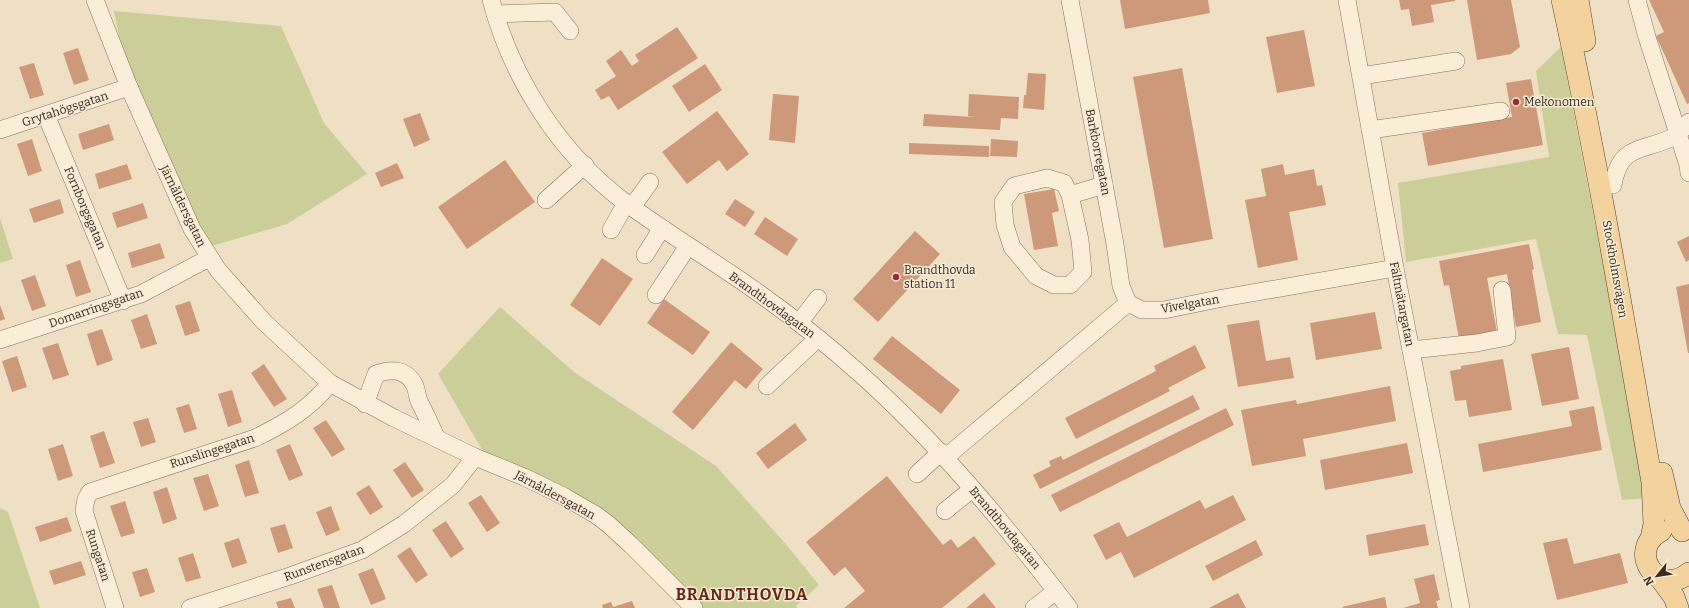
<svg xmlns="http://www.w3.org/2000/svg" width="1689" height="608" viewBox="0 0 1689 608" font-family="Bitter,serif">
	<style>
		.green { fill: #cbce99 }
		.building { fill: #ce987b }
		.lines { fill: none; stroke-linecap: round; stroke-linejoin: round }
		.minor-casing { stroke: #8b715b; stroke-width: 18 }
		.major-casing { stroke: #59402f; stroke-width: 22 }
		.minor { stroke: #faeed9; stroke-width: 17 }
		.major { stroke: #f3d29d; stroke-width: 21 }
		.poi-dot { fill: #9c2932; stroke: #f7ebd5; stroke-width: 1.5 }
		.labels { text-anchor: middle; stroke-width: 3; stroke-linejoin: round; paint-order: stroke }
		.poi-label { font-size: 12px; fill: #3b2b1f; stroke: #f7ebd5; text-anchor: start }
		.street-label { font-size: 12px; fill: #3b2b1f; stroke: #f7ebd5 }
		.district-label { font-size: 16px; font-weight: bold; letter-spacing: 1px; fill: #69281d; stroke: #f7ebd5 }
	</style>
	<rect width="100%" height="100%" fill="#efe0c5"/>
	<g class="green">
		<path d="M114,11l167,15 43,97 43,51 -80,50 -75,22 -21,-23 -62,-136z"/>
		<path d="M1561,47l87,451 -26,2 -35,-165 -29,-1 -22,-95 -130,23 -8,-79 151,-26 -13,-86z"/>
		<path d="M0,218l13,41 -13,4z"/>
		<path d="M500,307l74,65 142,94 68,76 35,43 -23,21 1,2h-101l-65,-63 -143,-85 -50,-86z"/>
		<path d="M0,508l8,4 32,96h-40z"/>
	</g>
	<g class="building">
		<path d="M1120,0h88l2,13 -85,16z"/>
		<path d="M1399,0h56v1l-24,4 3,17 -22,4 -3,-17 -8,1z"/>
		<path d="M1467,0h44l9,47 -9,7 -34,6z"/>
		<path d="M1649,0h40v103l-2,1 -31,-68 8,-4z"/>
		<path d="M677,27l21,31 -80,52 -9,-14 -8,4 -6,-10 21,-14 -10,-15 15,-11 11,16 7,-5 -4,-6z"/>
		<path d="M1304,30l11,56 -38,7 -11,-56z"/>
		<path d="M78,48l11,32 -15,5 -11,-32z"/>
		<path d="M34,63l10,32 -14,4 -11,-32z"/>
		<path d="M705,64l17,26 -33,22 -17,-26z"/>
		<path d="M1182,68l31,171 -49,9 -31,-171z"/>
		<path d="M1028,73l18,1 -2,36 -21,-2 1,-13h2z"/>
		<path d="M1531,79l12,66 -115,21 -6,-33 90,-16 -6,-34z"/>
		<path d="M773,94l26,2 -4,47 -26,-3z"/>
		<path d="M969,94l50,3 -1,22 -17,-1 -1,12 -77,-4 1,-12 51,3 -7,-1z"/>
		<path d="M717,111l32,43 -22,17 -8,-11 -32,24 -25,-32z"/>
		<path d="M420,113l10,27 -16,7 -11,-28z"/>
		<path d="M109,124l5,16 -31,10 -5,-16z"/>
		<path d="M32,139l10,32 -14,5 -11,-32z"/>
		<path d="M991,139l27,2 -1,16 -27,-1z"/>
		<path d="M909,143l80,3v11l-80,-3z"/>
		<path d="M505,160l30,42 -68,47 -29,-42z"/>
		<path d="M397,163l7,15 -23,9 -6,-14z"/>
		<path d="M127,164l5,15 -33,10 -4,-15z"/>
		<path d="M1283,164l2,11 29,-6 3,17 5,-1 4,20 -37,7 9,48 -40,8 -13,-68 21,-4 -5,-27z"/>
		<path d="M1054,189l5,22 -7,2 6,33 -24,4 -10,-56z"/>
		<path d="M60,199l4,14 -30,10 -5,-14z"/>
		<path d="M735,199l20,13 -10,15 -20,-13z"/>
		<path d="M143,203l5,15 -31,10 -5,-15z"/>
		<path d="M765,217l33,22 -11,17 -33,-22z"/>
		<path d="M915,231l25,23 -62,68 -25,-23z"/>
		<path d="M1689,236v24l-3,2 -9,-20z"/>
		<path d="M160,243l5,15 -33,10 -4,-15z"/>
		<path d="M1529,244l5,25 -2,1 9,52 -25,5 -9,-53 -20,4 10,54 -38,7 -10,-54 -5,1 -5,-25z"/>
		<path d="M602,258l31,21 -33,47 -30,-21z"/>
		<path d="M80,260l11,32 -15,5 -10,-32z"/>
		<path d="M35,275l11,31 -14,5 -11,-31z"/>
		<path d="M1689,284v69h-1l-12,-66z"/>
		<path d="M664,299l46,33 -17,23 -46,-32z"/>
		<path d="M190,301l10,30 -15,5 -10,-30z"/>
		<path d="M0,305l5,14 -5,2z"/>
		<path d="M1375,312l7,37 -66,11 -6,-37z"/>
		<path d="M147,314l10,30 -16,5 -10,-29z"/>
		<path d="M1259,320l7,41 24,-4 4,21 -56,9 -11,-62z"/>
		<path d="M102,329l11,31 -16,6 -10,-32z"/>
		<path d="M892,336l68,54 -19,24 -68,-55z"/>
		<path d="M731,342l32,27 -17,20 -11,-9 -42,50 -21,-18z"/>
		<path d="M58,343l11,32 -16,5 -11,-32z"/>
		<path d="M1195,345l11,23 -38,20 2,3 -94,48 -11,-21 91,-47 -2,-5z"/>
		<path d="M1569,347l10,52 -37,7 -11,-52z"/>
		<path d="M17,356l10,31 -15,5 -10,-31z"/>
		<path d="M1503,359l9,51 -43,7 -3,-17 -11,1 -5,-30 11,-2v-3z"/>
		<path d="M264,364l23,35 -13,8 -23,-34z"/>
		<path d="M1390,386l6,35 -93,18 3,17 -54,10 -11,-56 55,-10 1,4z"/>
		<path d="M232,390l10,32 -14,5 -10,-33z"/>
		<path d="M1193,395l7,14 -160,80 -7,-14 18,-9 -2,-5 12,-5 2,4z"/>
		<path d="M189,404l8,25 -13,4 -8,-25z"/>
		<path d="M1594,406l8,44 -119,22 -5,-28 94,-18 -3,-15z"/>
		<path d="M1226,408l8,17 -174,87 -9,-17z"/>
		<path d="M148,418l8,24 -15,5 -8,-25z"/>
		<path d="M326,420l19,29 -13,8 -19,-29z"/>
		<path d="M795,423l12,17 -39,29 -12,-16z"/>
		<path d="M104,431l11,32 -15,5 -10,-32z"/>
		<path d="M1407,443l6,30 -88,17 -5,-30z"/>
		<path d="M63,444l10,32 -15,5 -10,-32z"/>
		<path d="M290,444l13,31 -14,6 -13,-31z"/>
		<path d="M249,460l10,33 -14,4 -10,-32z"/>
		<path d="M405,462l19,28 -12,8 -19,-28z"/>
		<path d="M208,474l11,32 -15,5 -11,-33z"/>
		<path d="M887,476l56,69 8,-6 7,9 16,-12 22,28 -54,44h-98l21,-17 -20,-24 -11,9 -28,-34z"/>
		<path d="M369,485l14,22 -13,8 -14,-22z"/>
		<path d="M167,487l10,32 -14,5 -10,-32z"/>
		<path d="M481,495l19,28 -13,9 -19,-29z"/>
		<path d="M1233,495l13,25 -112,58 -13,-26 -15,8 -13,-25 26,-13 8,15 73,-37 5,9z"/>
		<path d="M125,501l10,32 -14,4 -11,-31z"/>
		<path d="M331,506l9,24 -14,6 -10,-24z"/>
		<path d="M67,517l5,14 -32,11 -5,-15z"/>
		<path d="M446,521l18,28 -13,9 -19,-28z"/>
		<path d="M285,524l8,24 -15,5 -8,-25z"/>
		<path d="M1425,524l4,21 -60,11 -3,-21z"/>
		<path d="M239,538l8,25 -15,5 -8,-25z"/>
		<path d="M1567,538l7,26 46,-11 8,30 -71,17 -14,-57z"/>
		<path d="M1256,540l7,15 -50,26 -8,-15z"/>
		<path d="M410,547l18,28 -12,8 -19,-27z"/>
		<path d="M193,553l8,25 -15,4 -8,-24z"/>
		<path d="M81,561l5,14 -32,10 -5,-14z"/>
		<path d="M147,568l8,24 -15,5 -8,-25z"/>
		<path d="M373,568l13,31 -15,6 -13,-31z"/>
		<path d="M1434,574l6,26 -4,1 2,7h-35l17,-5 -6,-24z"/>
		<path d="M332,585l8,23h-16l-7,-19z"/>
		<path d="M984,593l12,15h-30z"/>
		<path d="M1238,593l8,15h-37z"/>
		<path d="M1385,597l2,11h-44l-1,-1z"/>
		<path d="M291,598l4,10h-17l-2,-6z"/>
		<path d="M632,601l3,7h-32l-1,-3 9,-3 2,5z"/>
	</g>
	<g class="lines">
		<defs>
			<g id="minor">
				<path d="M95,0l34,87 63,142 26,41 46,52 66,61 64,35 81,39 49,20 41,20 31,18 12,9 23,21 63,63"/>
				<path d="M491,0c21,79 69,154 135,203 37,27 76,51 114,77 41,28 81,59 118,92 79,70 147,152 211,236"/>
				<path d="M1070,0l45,244 6,42 7,17"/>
				<path d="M1347,0l48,268 66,340"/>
				<path d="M1637,0l10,37 41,128 1,8"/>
				<path d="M495,14l60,-2 15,19"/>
				<path d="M1361,76l95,-15"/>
				<path d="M46,115l77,186"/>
				<path d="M0,130l129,-43"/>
				<path d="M1370,130l131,-19"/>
				<path d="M1613,185c7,-41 29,-33 58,-47 8,-4 13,-10 18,-16"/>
				<path d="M1070,195l-6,-12 -17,-5 -33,8 -11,16 2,23 7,22 24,29 18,9h16l13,-13 -3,-32 -10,-45 34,-10"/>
				<path d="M546,200l39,-35"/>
				<path d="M632,207l18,-25"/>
				<path d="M611,230l15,-27"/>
				<path d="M645,255l17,-27"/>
				<path d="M656,295l32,-49"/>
				<path d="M799,323l19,-25"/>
				<path d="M0,340l141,-46 68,-36"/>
				<path d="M1411,350l66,-7 30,-6 -5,-47"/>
				<path d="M767,386l51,-48"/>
				<path d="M365,404l11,-30c16,-6 31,-5 39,12 2,5 2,10 4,15 6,12 12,24 17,36"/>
				<path d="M946,457l182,-154 14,7h22l59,-12 172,-30"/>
				<path d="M917,474l24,-22"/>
				<path d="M945,511l27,-22"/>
				<path d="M115,608l-31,-97 2,-12 4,-7 165,-54c29,-14 55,-29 75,-55"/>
				<path d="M190,608l100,-32 72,-26 42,-26 49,-39 22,-28"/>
				<path d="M1034,608l22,-17"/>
			</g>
			<g id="major">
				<path d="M1562,0c35,159 62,321 90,482l2,42 -3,15"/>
				<path d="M1578,0l7,41"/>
				<path d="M1662,473l8,35 12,23"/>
				<path d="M1661,531c-35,18 -4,68 28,42"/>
				<path d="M1661,579l13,18 4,11"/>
			</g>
		</defs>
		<use href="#minor" class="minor-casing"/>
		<use href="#major" class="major-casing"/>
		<use href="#minor" class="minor"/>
		<use href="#major" class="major"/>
	</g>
	<g class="poi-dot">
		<circle cx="1516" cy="102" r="4"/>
		<circle cx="896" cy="277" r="4"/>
	</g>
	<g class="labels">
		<g class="poi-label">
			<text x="1524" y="106">Mekonomen</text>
			<text x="904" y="274">Brandthovda<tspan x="904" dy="14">station 11</tspan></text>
		</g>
		<g class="street-label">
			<text transform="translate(65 109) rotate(-18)" y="4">Grytahögsgatan</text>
			<text transform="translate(1098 152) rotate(79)" y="4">Barkborregatan</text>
			<text transform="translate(183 206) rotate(64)" y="4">Järnåldersgatan</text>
			<text transform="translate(85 208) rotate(67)" y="4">Fornborgsgatan</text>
			<text transform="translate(1615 269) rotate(80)" y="4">Stockholmsvägen</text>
			<text transform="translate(1190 304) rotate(-10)" y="4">Vivelgatan</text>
			<text transform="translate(1402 304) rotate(79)" y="4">Fältmätargatan</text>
			<text transform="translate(772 305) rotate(36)" y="4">Brandthovdagatan</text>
			<text transform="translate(96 308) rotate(-19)" y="4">Domarringsgatan</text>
			<text transform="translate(212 451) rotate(-18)" y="4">Runslingegatan</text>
			<text transform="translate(555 495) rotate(28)" y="4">Järnåldersgatan</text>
			<text transform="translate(1005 528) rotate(50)" y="4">Brandthovdagatan</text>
			<text transform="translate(98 555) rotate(72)" y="4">Rungatan</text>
			<text transform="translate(324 563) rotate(-20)" y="4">Runstensgatan</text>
		</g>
		<g class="district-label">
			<text x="742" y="600">BRANDTHOVDA</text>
		</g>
	</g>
	<g transform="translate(1657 576) rotate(240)" stroke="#f7ebd5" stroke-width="3" paint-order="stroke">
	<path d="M0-3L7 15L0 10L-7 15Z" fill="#3b2b1f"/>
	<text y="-6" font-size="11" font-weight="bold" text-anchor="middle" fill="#3b2b1f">N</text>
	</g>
</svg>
